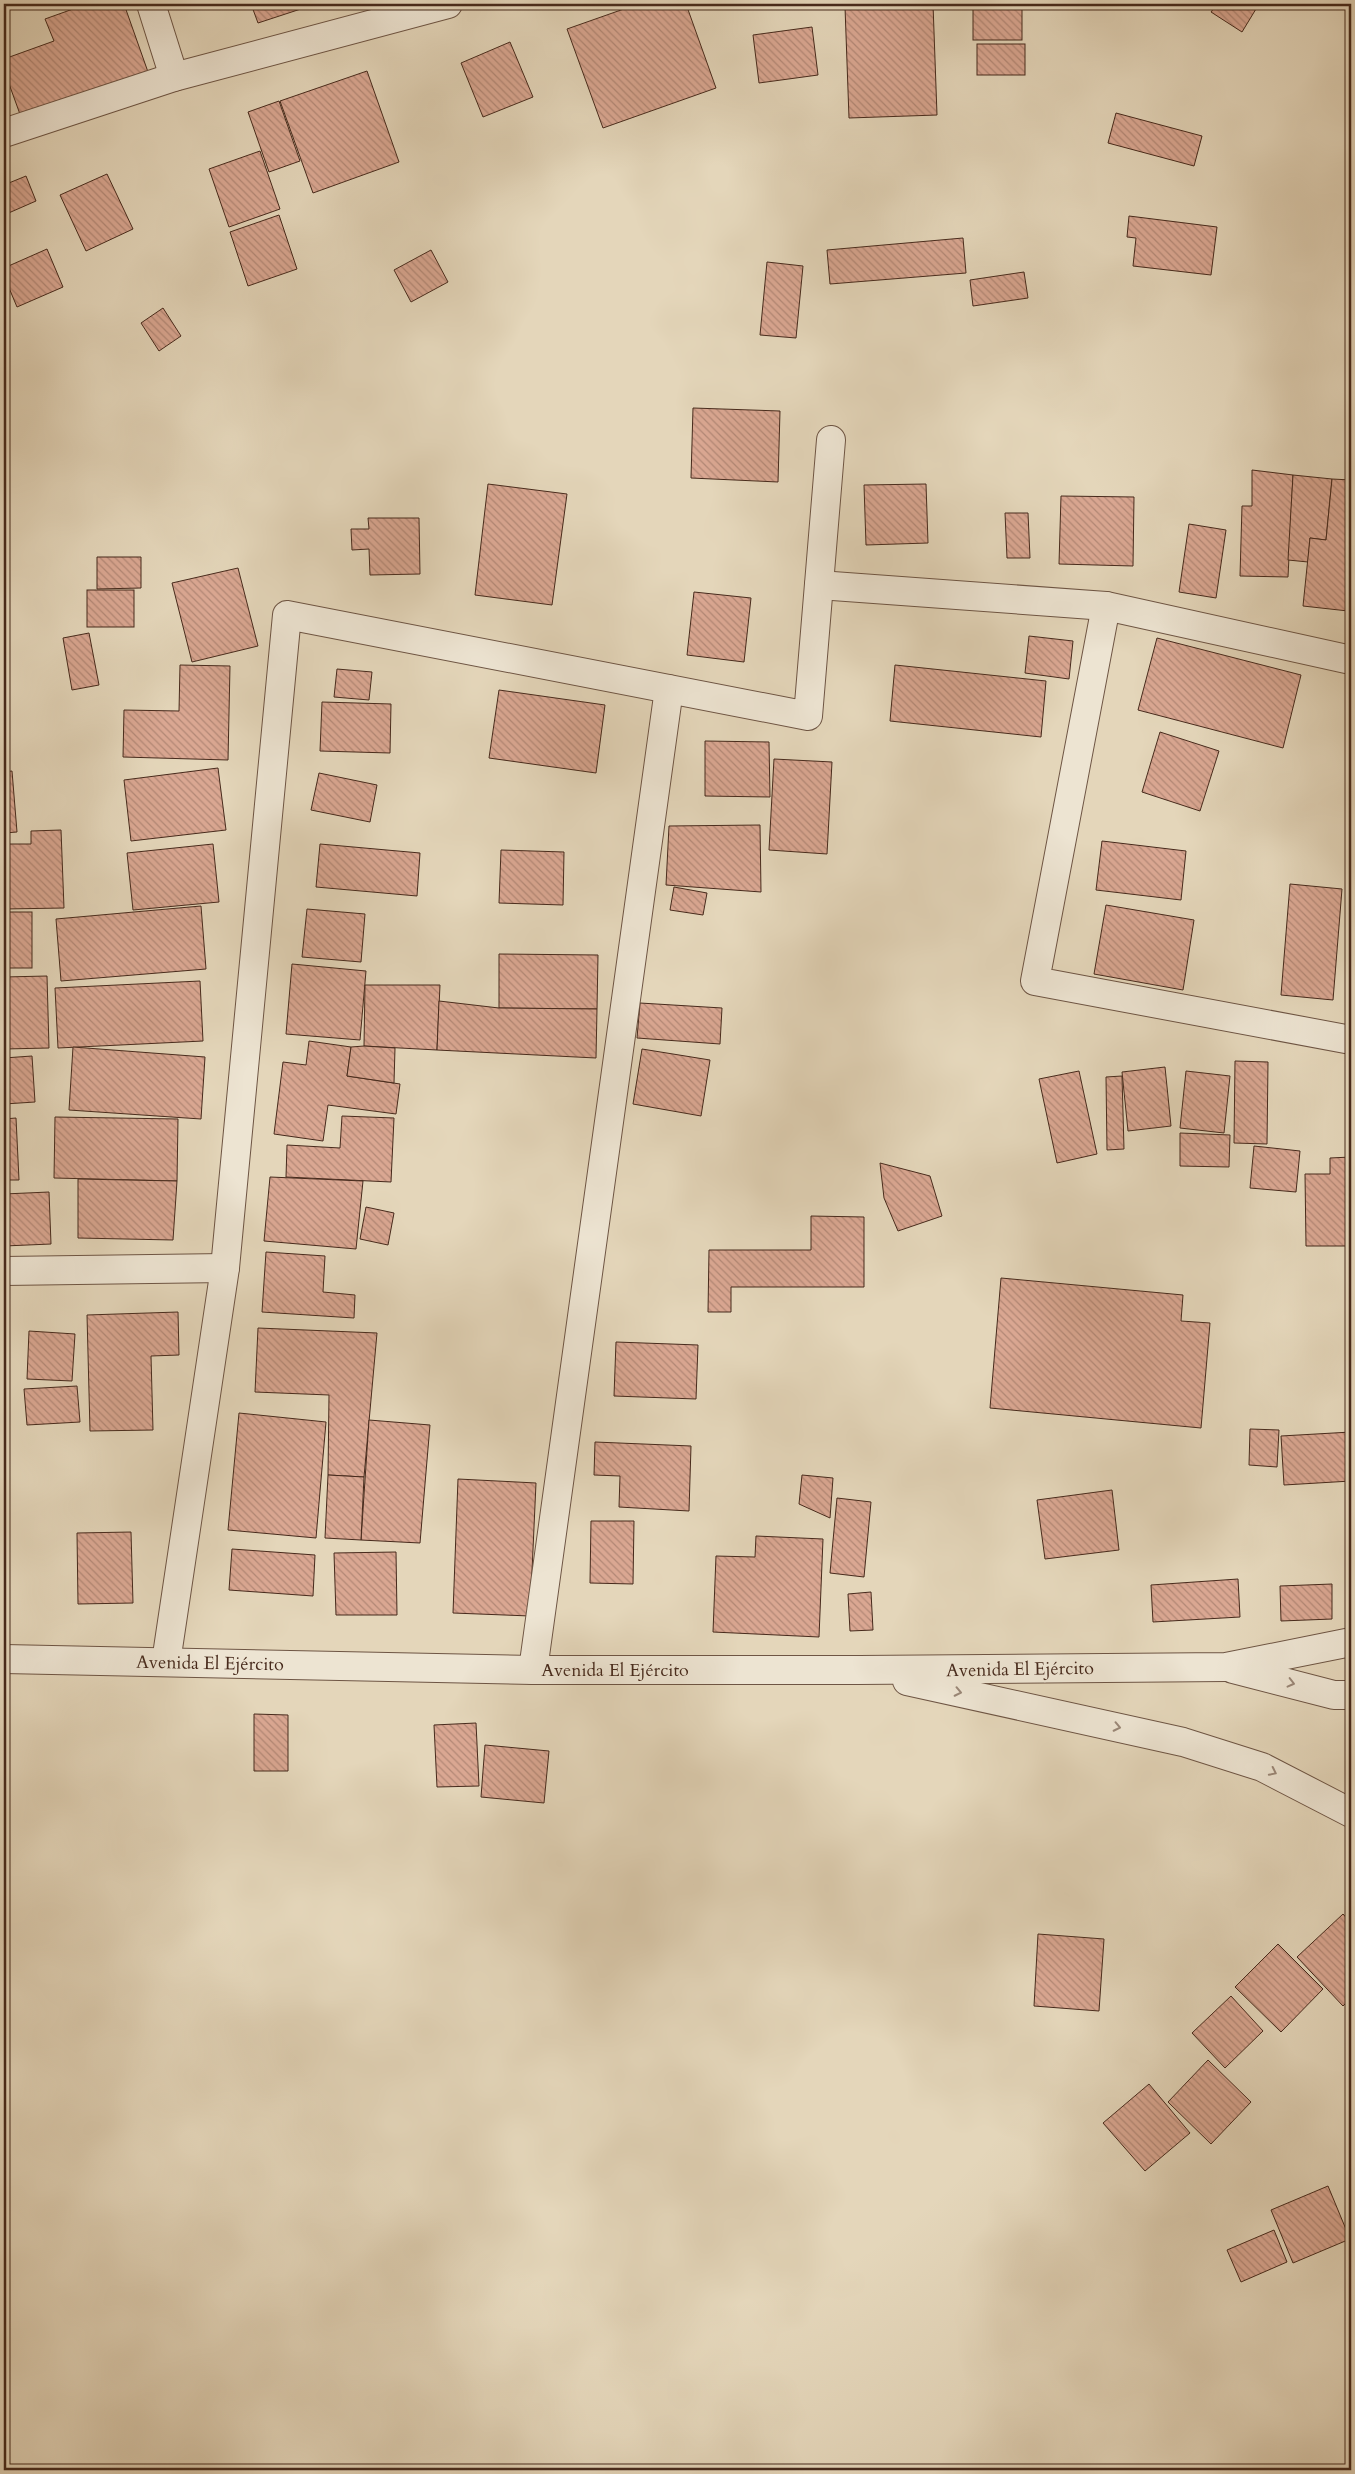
<svg xmlns="http://www.w3.org/2000/svg" width="1355" height="2474" viewBox="0 0 1355 2474" font-family="Cardo,serif">
	<style>
		.building { fill: url(#building-back-hatch); stroke: #472a1c }
		.lines { fill: none; stroke-linecap: round; stroke-linejoin: round }
		.minor-casing { stroke: #6e5544; stroke-width: 30 }
		.tertiary-casing { stroke: #6e5544; stroke-width: 30 }
		.minor { stroke: #ede4d2; stroke-width: 28 }
		.tertiary { stroke: #ede4d2; stroke-width: 28 }
		.oneway { stroke: #9a8777 }
		.labels { text-anchor: middle; stroke-width: 4; stroke-linejoin: round; paint-order: stroke }
		.street-label { font-size: 18px; fill: #472a1c; stroke: #ede4d2 }
	</style>
	<defs>
		<pattern id="building-back-hatch" width="6" height="6" patternUnits="userSpaceOnUse" patternTransform="scale(1.25)"><rect width="6" height="6" fill="#daa792"/><path d="M-1 5l2 2M0 0l6 6M5-1l2 2" fill="none" stroke="#b38876"/></pattern>
	</defs>
	<rect width="100%" height="100%" fill="#e4d6ba"/>
	<filter id="stains"><feTurbulence type="fractalNoise" baseFrequency=".004" numOctaves="4"/><feColorMatrix values="0 0 0 0 .2 0 0 0 0 .09 0 0 0 0 .02 0 0 0 .5 -.17"/></filter>
	<radialGradient id="worn" r=".72"><stop offset=".6" stop-color="#630" stop-opacity="0"/><stop offset="1" stop-color="#630" stop-opacity=".3"/></radialGradient>
	<g class="building">
		<path d="M87,4h37l24,68 -127,45 -17,-47v-11l50,-18 -9,-22z"/>
		<path d="M251,4h65l-58,19z"/>
		<path d="M638,4h48l30,84 -113,40 -36,-99z"/>
		<path d="M933,4l4,111 -88,3 -4,-111z"/>
		<path d="M1217,4h42l-17,28 -31,-20z"/>
		<rect x="973" y="9" width="49" height="31"/>
		<path d="M812,27l6,48 -59,8 -6,-48z"/>
		<path d="M510,42l23,55 -50,20 -22,-54z"/>
		<rect x="977" y="44" width="48" height="31"/>
		<path d="M367,71l32,91 -86,31 -33,-92z"/>
		<path d="M279,101l21,60 -31,11 -21,-60z"/>
		<path d="M1116,113l86,23 -8,30 -86,-23z"/>
		<path d="M260,151l20,58 -51,18 -20,-58z"/>
		<path d="M107,174l26,55 -47,22 -26,-56z"/>
		<path d="M26,176l10,25 -32,14v-30z"/>
		<path d="M279,215l18,54 -49,17 -18,-54z"/>
		<path d="M1129,216l88,11 -6,48 -78,-9 3,-28 -9,-1z"/>
		<path d="M963,238l3,35 -136,11 -3,-34z"/>
		<path d="M47,249l16,38 -46,20 -13,-31v-8z"/>
		<path d="M431,250l17,32 -37,20 -17,-32z"/>
		<path d="M767,262l36,4 -7,72 -36,-3z"/>
		<path d="M1024,272l4,26 -55,8 -3,-26z"/>
		<path d="M163,308l18,28 -22,15 -18,-28z"/>
		<path d="M4,330l4,11 -4,2z"/>
		<path d="M693,408l87,3 -2,71 -87,-4z"/>
		<path d="M1252,470l41,5 -5,102 -48,-1 2,-70h10z"/>
		<path d="M1293,475l39,4 -6,61 -16,-2 -2,24 -20,-2z"/>
		<path d="M1332,479l19,1v92l-3,39 -45,-5 7,-68 16,2z"/>
		<path d="M488,484l79,10 -15,111 -77,-10z"/>
		<path d="M926,484l2,59 -62,2 -2,-60z"/>
		<path d="M1061,496l73,1 -1,69 -74,-2z"/>
		<path d="M1005,513h23l2,45h-23z"/>
		<path d="M368,518h51l1,56 -50,1 -1,-26 -17,1 -1,-21h18z"/>
		<path d="M1189,524l37,6 -10,68 -37,-6z"/>
		<path d="M97,557h44v31l-44,1z"/>
		<path d="M238,568l20,78 -66,16 -20,-79z"/>
		<rect x="87" y="590" width="47" height="37"/>
		<path d="M694,592l57,6 -7,64 -57,-7z"/>
		<path d="M89,633l10,52 -27,5 -9,-52z"/>
		<path d="M1029,636l44,5 -4,38 -44,-6z"/>
		<path d="M1157,638l144,37 -18,73 -145,-38z"/>
		<path d="M180,665l50,1 -2,94 -105,-3 1,-47 55,1z"/>
		<path d="M895,665l151,16 -5,56 -151,-16z"/>
		<path d="M337,669l35,3 -3,28 -35,-3z"/>
		<path d="M499,690l106,15 -9,68 -107,-15z"/>
		<path d="M322,702l69,2 -1,49 -70,-2z"/>
		<path d="M1160,732l59,19 -19,60 -58,-19z"/>
		<path d="M705,741l64,1 1,55 -65,-1z"/>
		<path d="M774,759l58,3 -5,92 -58,-4z"/>
		<path d="M218,768l8,62 -95,11 -7,-61z"/>
		<path d="M12,771l5,61 -13,1v-61z"/>
		<path d="M319,773l58,12 -7,37 -59,-12z"/>
		<path d="M760,825l1,67 -95,-7 3,-59z"/>
		<path d="M61,830l3,78 -60,1v-65h27v-13z"/>
		<path d="M1102,841l84,10 -5,49 -85,-10z"/>
		<path d="M213,844l6,58 -86,8 -6,-57z"/>
		<path d="M320,844l100,9 -3,43 -101,-9z"/>
		<path d="M501,850l63,2 -1,53 -64,-2z"/>
		<path d="M1290,884l52,5 -9,111 -52,-5z"/>
		<path d="M674,887l33,6 -4,22 -33,-5z"/>
		<path d="M1106,905l88,15 -11,70 -89,-16z"/>
		<path d="M201,906l5,63 -145,12 -5,-62z"/>
		<path d="M307,909l58,5 -4,48 -59,-5z"/>
		<rect x="4" y="912" width="28" height="56"/>
		<path d="M499,954l99,1 -1,54 -98,-1z"/>
		<path d="M292,964l74,7 -6,69 -74,-6z"/>
		<path d="M47,976l2,72 -45,1v-72z"/>
		<path d="M200,981l3,60 -145,7 -3,-60z"/>
		<path d="M365,985h75l-3,65 -73,-4z"/>
		<path d="M439,1001l60,7 98,1 -1,49 -159,-8z"/>
		<path d="M640,1003l82,5 -2,36 -83,-6z"/>
		<path d="M309,1041l42,6 -4,29 53,8 -4,30 -68,-9 -5,36 -49,-7 9,-72 23,3z"/>
		<path d="M364,1046l31,2 -1,35 -47,-7 4,-29z"/>
		<path d="M73,1047l132,10 -4,62 -132,-9z"/>
		<path d="M642,1049l68,11 -9,56 -68,-12z"/>
		<path d="M32,1056l3,46 -31,2v-46z"/>
		<path d="M1235,1061l33,1 -1,82 -33,-1z"/>
		<path d="M1165,1067l6,59 -43,5 -6,-59z"/>
		<path d="M1079,1071l18,83 -40,9 -18,-84z"/>
		<path d="M1186,1071l44,5 -6,57 -44,-5z"/>
		<path d="M1122,1076l2,73 -17,1 -1,-73z"/>
		<path d="M342,1116l52,2 -3,64 -105,-5 1,-32 53,3z"/>
		<path d="M55,1117l123,2 -1,62 -123,-3z"/>
		<path d="M16,1118l3,62h-15v-61z"/>
		<path d="M1180,1133l50,2 -1,32 -49,-1z"/>
		<path d="M1254,1146l46,5 -4,41 -46,-4z"/>
		<path d="M1351,1157v89h-45l-1,-72h25v-16z"/>
		<path d="M880,1163l50,13 12,40 -44,15 -14,-33z"/>
		<path d="M270,1177l93,4 -7,68 -92,-8z"/>
		<path d="M78,1179l99,2 -4,59 -95,-2z"/>
		<path d="M49,1192l2,52 -47,2v-52z"/>
		<path d="M366,1207l28,6 -6,32 -28,-6z"/>
		<path d="M811,1216l53,1v70h-133v25h-23l1,-62h102z"/>
		<path d="M266,1252l59,4 -2,36 32,3 -1,23 -92,-6z"/>
		<path d="M1001,1278l182,17 -2,26 29,2 -9,105 -211,-20z"/>
		<path d="M178,1312l1,43 -28,1 2,74 -63,1 -3,-116z"/>
		<path d="M258,1328l119,5 -13,144 -36,-2 1,-80 -74,-3z"/>
		<path d="M29,1331l46,3 -3,47 -45,-2z"/>
		<path d="M616,1342l82,3 -2,54 -82,-3z"/>
		<path d="M77,1386l3,36 -53,3 -3,-36z"/>
		<path d="M239,1413l87,9 -10,116 -88,-8z"/>
		<path d="M369,1420l61,5 -10,118 -59,-3z"/>
		<path d="M1250,1429l29,1 -2,37 -28,-2z"/>
		<path d="M1351,1432v49l-67,4 -3,-49z"/>
		<path d="M595,1442l96,4 -2,65 -70,-4 1,-31 -26,-1z"/>
		<path d="M328,1475l36,2 -3,63 -36,-2z"/>
		<path d="M802,1475l31,3 -3,40 -31,-14z"/>
		<path d="M458,1479l78,4 -6,133 -77,-3z"/>
		<path d="M1112,1490l7,60 -74,9 -8,-59z"/>
		<path d="M837,1498l34,4 -7,75 -34,-4z"/>
		<path d="M591,1521h43l-1,63 -43,-1z"/>
		<path d="M131,1532l2,71 -55,1 -1,-71z"/>
		<path d="M756,1536l67,3 -4,98 -106,-5 3,-76 39,1z"/>
		<path d="M232,1549l83,6 -2,41 -84,-6z"/>
		<path d="M396,1552l1,63h-61l-2,-62z"/>
		<path d="M1238,1579l2,38 -87,5 -2,-37z"/>
		<path d="M1332,1584v35l-51,2 -1,-35z"/>
		<path d="M871,1592l2,38 -23,1 -2,-37z"/>
		<path d="M254,1714l34,1v56h-34z"/>
		<path d="M476,1723l3,63 -42,1 -3,-62z"/>
		<path d="M485,1745l64,6 -5,52 -63,-6z"/>
		<path d="M1343,1914l8,9v75l-8,8 -46,-49z"/>
		<path d="M1038,1934l66,5 -5,72 -65,-5z"/>
		<path d="M1278,1944l45,45 -42,43 -46,-45z"/>
		<path d="M1231,1996l32,35 -38,37 -33,-35z"/>
		<path d="M1208,2060l43,42 -40,42 -43,-42z"/>
		<path d="M1149,2084l41,49 -45,38 -42,-48z"/>
		<path d="M1328,2186l22,53 -57,24 -22,-53z"/>
		<path d="M1274,2230l13,32 -46,20 -14,-32z"/>
	</g>
	<g class="lines">
		<defs>
			<g id="minor">
				<path d="M151,4l23,73"/>
				<path d="M4,133l170,-56 274,-73"/>
				<path d="M819,585l287,21 245,54"/>
				<path d="M1106,606l-71,375 316,59"/>
				<path d="M4,1271l221,-3"/>
				<path d="M166,1662l59,-394 62,-653 521,101 23,-276"/>
				<path d="M533,1670l136,-981"/>
			</g>
			<g id="tertiary">
				<path d="M4,1659l529,11h326l367,-3 125,-25"/>
				<path d="M1233,1669l101,26h17"/>
				<path d="M907,1681l276,61 79,25 89,46"/>
			</g>
		</defs>
		<use href="#minor" class="minor-casing"/>
		<use href="#tertiary" class="tertiary-casing"/>
		<use href="#minor" class="minor"/>
		<use href="#tertiary" class="tertiary"/>
	</g>
	<defs><path id="oneway-chevron" d="M-2-3.5L2.5 0L-2 3.5" fill="none" stroke-width="1.6" stroke-linecap="round" stroke-linejoin="round" transform="scale(1.25)"/></defs>
	<g class="oneway">
		<use href="#oneway-chevron" transform="translate(1291 1683) rotate(14)"/>
		<use href="#oneway-chevron" transform="translate(958 1692) rotate(12)"/>
		<use href="#oneway-chevron" transform="translate(1117 1727) rotate(12)"/>
		<use href="#oneway-chevron" transform="translate(1273 1772) rotate(26)"/>
	</g>
	<g class="labels">
		<g class="street-label">
			<text transform="translate(210 1663) rotate(1)" y="6">Avenida El Ejército</text>
			<text transform="translate(1020 1669) rotate(-1)" y="6">Avenida El Ejército</text>
			<text x="615" y="1676">Avenida El Ejército</text>
		</g>
	</g>
	<rect width="1355" height="2474" fill="none" stroke="#e4d6ba" stroke-width="20"/>
	<rect x="5" y="5" width="1345" height="2464" fill="none" stroke="#472a1c" stroke-width="2.5"/>
	<rect x="10" y="10" width="1335" height="2454" fill="none" stroke="#472a1c"/>
	<rect width="100%" height="100%" filter="url(#stains)"/>
	<rect width="100%" height="100%" fill="url(#worn)"/>
</svg>
